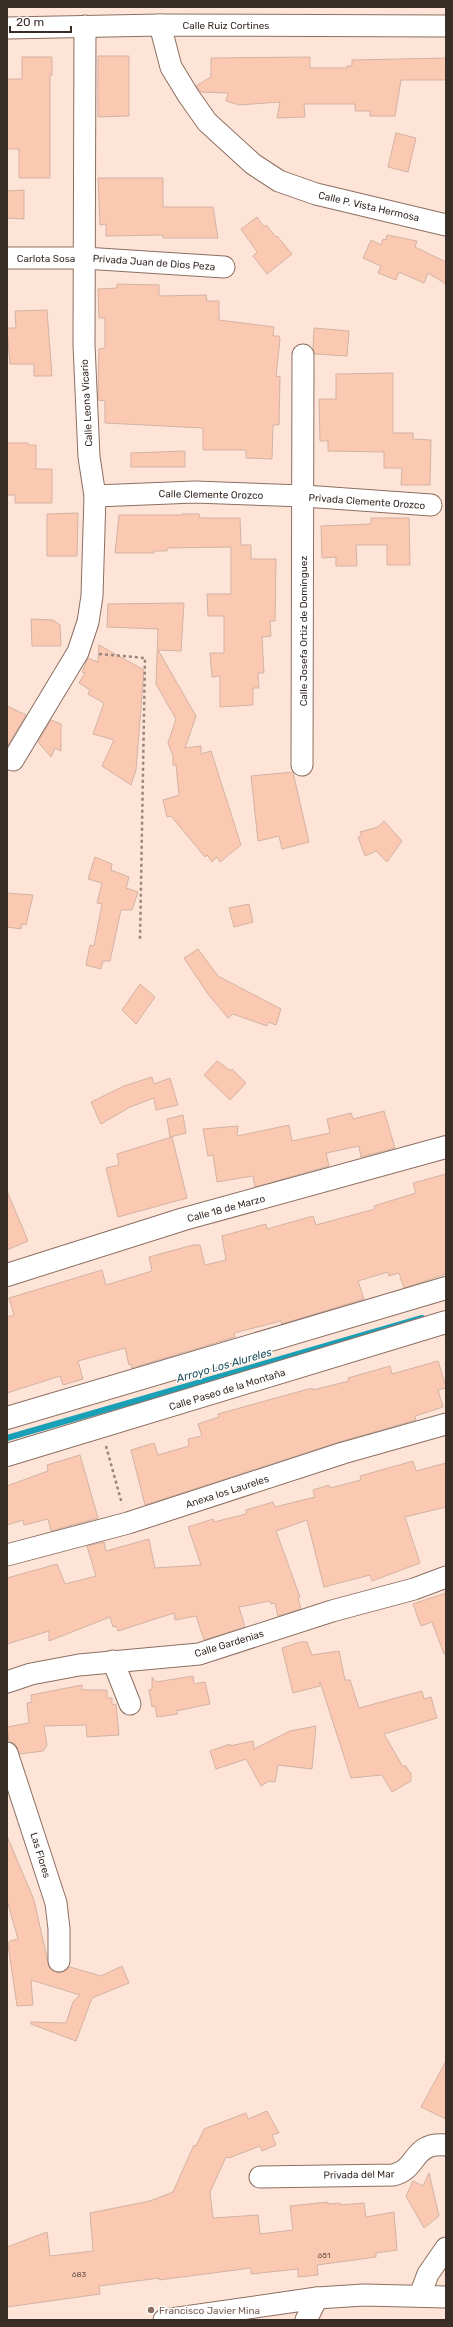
<svg xmlns="http://www.w3.org/2000/svg" width="453" height="2327" viewBox="0 0 453 2327" font-family="Rubik,sans-serif">
	<style>
		.lines { fill: none; stroke-linecap: round; stroke-linejoin: round }
		.stream { stroke: #19a0b7; stroke-width: 6 }
		.building { fill: #fbc9b1; stroke: #d2b3a4 }
		.street-casing { stroke: #8c6f61; stroke-width: 23 }
		.secondary-casing { stroke: #8c6f61; stroke-width: 24 }
		.path { stroke: #98857c; stroke-width: 2.5; stroke-dasharray: 3 3; stroke-linecap: butt }
		.street { stroke: #fff; stroke-width: 21 }
		.secondary { stroke: #fff; stroke-width: 22 }
		.education-dot { fill: #8d6e63; stroke: #fff; stroke-width: 1.5 }
		.labels { text-anchor: middle; stroke-width: 3; stroke-linejoin: round; paint-order: stroke }
		.number-label { font-size: 8px; fill: #6a544a }
		.street-label { font-size: 10px; fill: #392d27; stroke: #fff }
		.education-label { font-size: 10px; fill: #785e54; stroke: #fff; text-anchor: start }
		.water-label { font-size: 11px; font-style: italic; fill: #20525d; stroke: #fff }
	</style>
	<rect width="100%" height="100%" fill="#fee4d7"/>
	<g class="lines">
		<path class="stream" d="M7,1438l415,-120"/>
	</g>
	<g class="building">
		<path d="M98,56h31v60l-31,1z"/>
		<path d="M22,57h30v18h-2v103h-31v-29h-12v-70h15z"/>
		<path d="M310,57v11h37v-2h5v-6l94,-2v22h-45l-6,36h-25v-5h-15v-7h-51l1,13 -28,1 3,-16 -41,3 -13,-4 2,-8 -27,-1 -5,-6 15,-9v-19z"/>
		<path d="M396,133l20,5 -8,34 -20,-5z"/>
		<path d="M98,178h65v29h50l5,31h-55v-3l-57,1v-12l-6,1z"/>
		<path d="M24,190v29l-17,-1v-27z"/>
		<path d="M257,217l7,10 2,-2 10,12 1,-1 15,18 -25,20 -14,-18 4,-4 -16,-23z"/>
		<path d="M387,235l30,6 -2,6 31,15v22l-18,-11 -4,10 -25,-11 -3,8 -18,-7 3,-7 -18,-8 8,-18 10,5 2,-6 3,1z"/>
		<path d="M117,284l42,1v11l47,-1 1,6h12v19l55,7 -1,9h6l1,3 -4,38 4,-1 -1,49h-6l-1,34 -26,-1v-8h-43v-22l-98,-5v-22l-7,-1 1,-51 6,-1v-30h-6l-1,-29 19,-1z"/>
		<path d="M47,310l5,66h-18v-12h-24l-3,-36h9l-1,-17z"/>
		<path d="M314,328l35,3 -2,25 -32,-2 -2,-6z"/>
		<path d="M393,373v60h20v6l18,1 -1,45h-29l1,-17h-18v-16l-56,-1v-10h-8l-1,-42h17v-25z"/>
		<path d="M7,443h21v2h8v24h16v34h-37v-8h-8z"/>
		<path d="M185,451v16h-54v-14z"/>
		<path d="M78,513l-1,43h-30v-42z"/>
		<path d="M182,514h17l1,4h40l1,27h10v14h25l-1,62h-5l1,15 -9,1 2,36h-6l1,15h-6v17l-33,2v-31l-8,1 -2,-24h14v-37h-16l-1,-22h24v-47l-64,1v3h-13v2h-39l4,-38h63z"/>
		<path d="M371,518h38l1,47h-23v-20h-31l1,21h-21v-9l-14,1 -1,-32 50,-2z"/>
		<path d="M184,603l-3,48 -23,-1 38,66 -11,32 16,-2v8l10,-3 30,94 -21,17 -3,-5 -5,5 -5,-7 -2,2 -34,-41 -4,1 -4,-17 16,-5 -3,-30h-3v-9l-5,-13 8,-24 -20,-35 2,-55 -51,-2 1,-23z"/>
		<path d="M31,619l22,1 7,5 1,21h-29z"/>
		<path d="M99,645l45,25 -8,100 -5,15 -29,-19 12,-26 -21,-6 11,-31 -16,-9 2,-4 -11,-7 6,-10 -3,-1 6,-14 10,4z"/>
		<path d="M7,706l19,9 -19,32z"/>
		<path d="M51,720l10,4v27l-6,-3 -4,9 -13,-15z"/>
		<path d="M293,772l16,70 -27,7 -3,-13 -21,5 -7,-65z"/>
		<path d="M384,821l18,20 -15,21 -11,-11 -11,5 -7,-19 4,-1 -2,-4 18,-5z"/>
		<path d="M95,857l17,7 -1,6 18,7 -3,11 12,4 -6,18h-11l-11,51h-7l-2,8 -15,-4 4,-20 4,1 8,-42 -5,-1 5,-20 -14,-4z"/>
		<path d="M7,893l26,2 -7,30 -4,-1 -1,5 -14,-2z"/>
		<path d="M249,904l4,18 -19,5 -5,-19z"/>
		<path d="M198,949l20,27 63,33 -5,16 -8,-3 -1,4 -34,-12 -5,4 -20,-24 -24,-36z"/>
		<path d="M140,984l15,13 -19,27 -14,-14z"/>
		<path d="M217,1061l14,10 1,-2 14,14 -16,17 -26,-25z"/>
		<path d="M152,1077l2,7 16,-6 8,27 -22,5 -2,-12 -24,9 -29,17 -10,-22 33,-16z"/>
		<path d="M384,1111l11,37 -34,9 -2,-11 -33,7 3,13 -74,21 -2,-11 -36,6 -4,-27 -5,1 -5,-27 35,-3 -1,10 52,-11 3,16 38,-8 -3,-14 24,-6 2,6z"/>
		<path d="M183,1115l3,18 -16,4 -3,-18z"/>
		<path d="M172,1137l15,61 -69,19 -12,-49 13,-3 -2,-11z"/>
		<path d="M446,1174v100l-42,14 -5,-15 -10,3 -1,-4 -30,9 6,18 -82,25 -1,-3 -47,12 1,4 -103,31 -1,-4 -2,1 -4,-17 -47,13 5,18 -20,6 -3,-9 -53,17v-76l7,-2 -5,-17 93,-28 4,15 46,-14 -3,-14 44,-12h7l5,20 21,-5 -4,-24 44,-12 1,5 46,-13 3,9 59,-16 -1,-3 42,-13 -3,-10z"/>
		<path d="M7,1191l21,50 -21,9z"/>
		<path d="M438,1361l8,25v2l-8,2 5,17 -28,9 1,4 -77,22 -194,63 -14,-55 23,-7 4,12 31,-9 -1,-7 14,-3 -4,-12 21,-7 -1,-3 94,-26 1,2 36,-9 -1,-3 42,-12 2,8z"/>
		<path d="M80,1455l18,63 -47,13 -3,-12 -24,6 -1,-5 -16,5v-39l41,-15 -1,-6z"/>
		<path d="M413,1461l3,10 30,-8v44l-41,10 15,46 -48,18 -2,-6 -46,12 -17,-67 -31,11 24,66 -2,1 3,11 -23,7 -3,-13 -4,1 -1,-3 -31,6 6,20 -41,13 -8,-24 -21,4 -1,-7 -56,18 -2,-5 -3,1 -3,-10 -61,24v-10l-42,13v-66l50,-14 8,20 31,-8 -9,-30 17,-4 2,9 43,-12 6,29 46,-3 -13,-38 25,-8 1,3 32,-8v-4l27,-8 2,5 40,-10 -2,-7 16,-5 1,3 31,-8 -1,-4z"/>
		<path d="M446,1593v60l-2,1 -12,-32 -11,4 -8,-22z"/>
		<path d="M300,1642h7l5,13 27,-4 6,29h5l9,28 63,-17 2,8 7,-2 6,21 -53,16 19,33 2,-2 6,9v7l-19,11 -10,-17 -31,3 -31,-96v4l-27,7 -11,-45z"/>
		<path d="M193,1676l1,8 11,-2 5,22 -34,7 2,3 -21,3 -2,-11 -3,1 -3,-17 3,-1v-12l4,5z"/>
		<path d="M82,1685v5h25v8h5v7l4,-1 3,31 -32,2 -1,-12 -42,1 3,19 -4,6 -23,3 -5,-10 -6,-3 -2,-14 22,-4 -2,-20 5,-1 -1,-7z"/>
		<path d="M316,1726l-4,43 -34,-4 -3,17 -6,-1 -8,5 -15,-27 -30,10 -6,-18 20,-7v2l23,-5 1,8 36,-18z"/>
		<path d="M7,1836l27,64 15,67 10,6 11,-6 31,9 21,-10 7,17 -37,15 -16,43 -45,-17v-2l35,1 7,-21 7,-7 -49,-15 2,25 -16,1 -9,-62 2,-3 8,-2 -11,-39z"/>
		<path d="M446,2061v58l-25,-12z"/>
		<path d="M267,2111l12,22 -7,2 4,10 -14,6 -2,-5 -31,12 -3,-1 -16,35 3,26 45,-3 2,19 33,-4 -3,-24 38,-4v2l12,-1v2l24,-2 2,14 28,-5 3,38 -21,3v4l-59,8 1,10 -20,2v-8l-47,5v-6l-92,12v-2l-60,8 1,8 -93,13v-60l40,-15 3,24 43,-5 -3,-38 60,-12 23,-9 21,-47 2,1 8,-17 42,-16 2,6z"/>
		<path d="M429,2173l10,43 -15,12 -18,-32 7,-15 10,5z"/>
	</g>
	<g class="lines">
		<defs>
			<g id="street">
				<path d="M160,25l11,42 17,28 19,27 46,42 26,17 37,13 130,31"/>
				<path d="M7,28l153,-3 286,1"/>
				<path d="M7,258h77l140,9"/>
				<path d="M95,496l100,-4 109,4 127,9"/>
				<path d="M13,760l65,-108 10,-30 4,-26 3,-100 -6,-39 -5,-112 1,-319"/>
				<path d="M302,765l1,-410"/>
				<path d="M7,1555l121,-32 215,-70 103,-29"/>
				<path d="M113,1661l17,43"/>
				<path d="M7,1682l24,-8 48,-9 120,-11 133,-43 82,-22 32,-12"/>
				<path d="M7,1753l49,150 3,26v32"/>
				<path d="M260,2177l133,-2c26,-6 18,-33 53,-30"/>
				<path d="M420,2295l8,-21 18,-26"/>
				<path d="M164,2320l153,-22 47,-3 82,2"/>
				<path d="M306,2320l11,-22"/>
			</g>
			<g id="secondary">
				<path d="M7,1275l177,-56 262,-72"/>
				<path d="M7,1418l439,-130"/>
				<path d="M7,1455l439,-133"/>
			</g>
		</defs>
		<use href="#street" class="street-casing"/>
		<use href="#secondary" class="secondary-casing"/>
		<g class="path">
			<path d="M99,654l46,4 -5,283"/>
			<path d="M106,1446l16,58"/>
		</g>
		<use href="#street" class="street"/>
		<use href="#secondary" class="secondary"/>
	</g>
	<circle class="education-dot" cx="151" cy="2310" r="4"/>
	<g class="labels">
		<g class="number-label">
			<text x="324" y="2258">651</text>
			<text x="79" y="2277">683</text>
		</g>
		<g class="street-label">
			<text x="226" y="29">Calle Ruiz Cortines</text>
			<text transform="translate(369 206) rotate(13)" y="4">Calle P. Vista Hermosa</text>
			<text x="46" y="262">Carlota Sosa</text>
			<text transform="translate(154 262) rotate(4)" y="4">Privada Juan de Dios Peza</text>
			<text transform="translate(86 403) rotate(-93)" y="4">Calle Leona Vicario</text>
			<text transform="translate(211 494) rotate(1)" y="4">Calle Clemente Orozco</text>
			<text transform="translate(367 501) rotate(4)" y="4">Privada Clemente Orozco</text>
			<text transform="translate(303 631) rotate(-90)" y="4">Calle Josefa Ortiz de Domínguez</text>
			<text transform="translate(226 1208) rotate(-15)" y="4">Calle 18 de Marzo</text>
			<text transform="translate(227 1389) rotate(-17)" y="4">Calle Paseo de la Montaña</text>
			<text transform="translate(227 1491) rotate(-18)" y="4">Anexa los Laureles</text>
			<text transform="translate(229 1643) rotate(-17)" y="4">Calle Gardenias</text>
			<text transform="translate(41 1855) rotate(73)" y="4">Las Flores</text>
			<text transform="translate(359 2174) rotate(-1)" y="4">Privada del Mar</text>
		</g>
		<g class="education-label">
			<text x="159" y="2314">Francisco Javier Mina</text>
		</g>
		<g class="water-label">
			<text transform="translate(224 1365) rotate(-16)" y="4">Arroyo Los Alureles</text>
		</g>
	</g>
	<rect width="453" height="2327" fill="none" stroke="#392d27" stroke-width="16"/>
	<path d="M10 26v6h61v-6" fill="none" stroke="#392d27" stroke-width="2"/>
	<text x="16" y="26" font-size="12" fill="#392d27" stroke="#ffffff" stroke-width="3" paint-order="stroke">20 m</text>
</svg>
